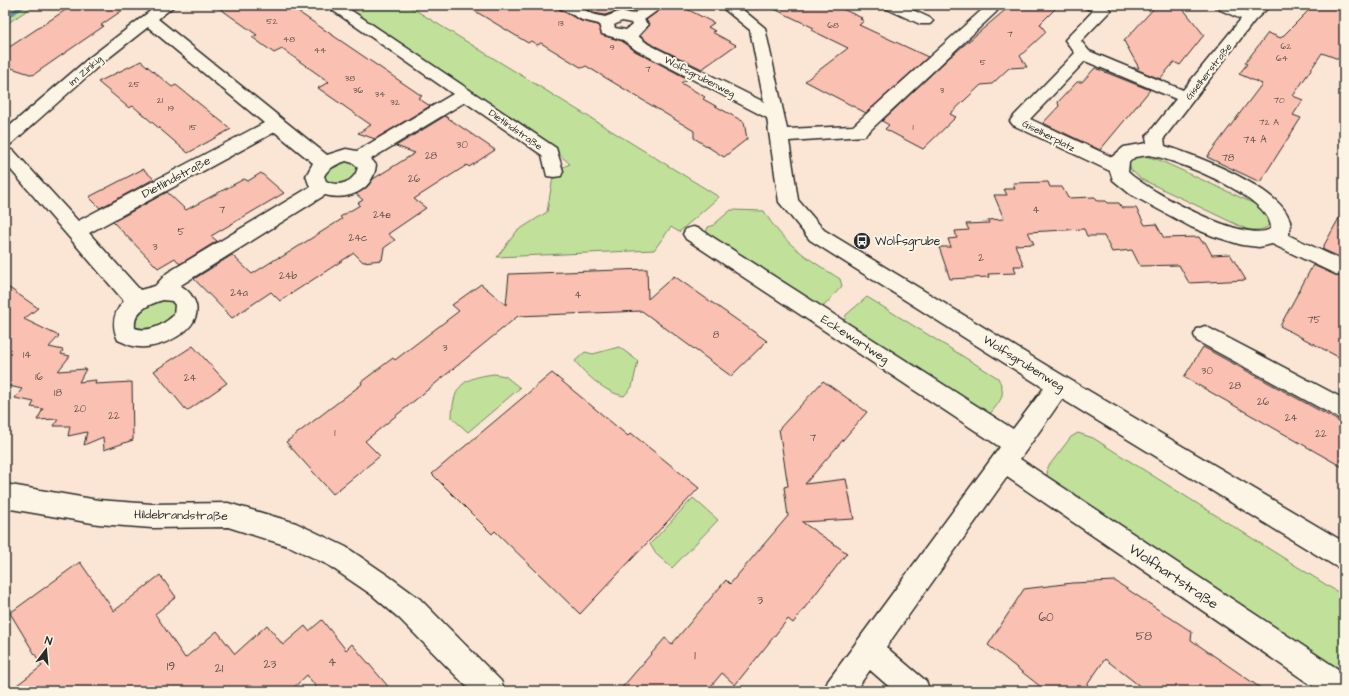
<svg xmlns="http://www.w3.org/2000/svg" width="1349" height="696" viewBox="0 0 1349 696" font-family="'Architects Daughter',sans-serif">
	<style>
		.green { fill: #c1e19a; stroke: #768662 }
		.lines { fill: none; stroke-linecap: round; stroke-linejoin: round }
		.stream { fill: #66959f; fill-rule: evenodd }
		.building { fill: #fac0b1; stroke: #2b2b2b }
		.minor-casing { stroke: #2b2b2b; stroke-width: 3 }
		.minor { fill: #fcf5e5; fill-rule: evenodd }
		.labels { text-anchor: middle; stroke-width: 4; stroke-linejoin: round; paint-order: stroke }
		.far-number-label { font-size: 9px; fill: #5f504c }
		.far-street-label { font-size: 10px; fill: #2b2b2b; stroke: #fcf5e5 }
		.number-label { font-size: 10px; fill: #5f504c }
		.street-label { font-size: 12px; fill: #2b2b2b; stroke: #fcf5e5 }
		.poi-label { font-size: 12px; fill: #2b2b2b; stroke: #fcf5e5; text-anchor: start }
		.near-number-label { font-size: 12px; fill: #5f504c }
		.near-street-label { font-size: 14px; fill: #2b2b2b; stroke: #fcf5e5 }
	</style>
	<rect width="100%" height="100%" fill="#fbe5d5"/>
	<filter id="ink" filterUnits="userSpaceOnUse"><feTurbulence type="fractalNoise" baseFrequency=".025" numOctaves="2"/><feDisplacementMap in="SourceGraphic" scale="8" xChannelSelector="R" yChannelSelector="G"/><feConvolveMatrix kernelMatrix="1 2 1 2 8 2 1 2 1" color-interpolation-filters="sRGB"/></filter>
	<g filter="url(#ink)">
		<g class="green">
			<path d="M5,5h30l-30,20z"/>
			<path d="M340,5h67l312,192 -40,35 -8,-5 -17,23 -157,7 20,-26 30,-19 7,-41 16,-7 -10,-9z"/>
			<path d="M353,156l12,21 -36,13 -12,-18z"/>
			<path d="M1145,156l14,4 98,45 11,11 3,7c-6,8 -16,8 -25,6l-105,-50 -10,-9 -2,-7 5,-5z"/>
			<path d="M731,210l33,1c18,32 46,49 76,68l2,7 -19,21 -5,1 -112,-75 2,-6 4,-1z"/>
			<path d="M163,292l23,18 -46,30 -14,-27z"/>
			<path d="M867,297l131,81c10,19 1,23 -10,39l-144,-94 2,-8z"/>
			<path d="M619,347l19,14 -6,26 -8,9c-18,-3 -38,-21 -49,-35l10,-9 8,2z"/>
			<path d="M494,374l11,2 15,12 -52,44 -16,-14c1,-33 11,-40 42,-44z"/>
			<path d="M1078,433l15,5 251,158v81l-298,-195 2,-15 23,-30z"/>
			<path d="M693,498l25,22 -46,48 -16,-14 -6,-10z"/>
		</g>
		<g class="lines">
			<path class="stream" d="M21,5h7l-23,15v-5z"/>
		</g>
		<g class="building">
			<path d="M73,5h57l-29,20 3,1 -71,49 -28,-9v-16z"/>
			<path d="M215,5h73l134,91 -4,2 12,8 -55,33 -17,-6 13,-8 -53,-37 11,-6 -47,-33 -8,4 -22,-16 5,-2z"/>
			<path d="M465,5h91l3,4 22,12 17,4 4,10 20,6 13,10 53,28 -7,4 24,14 -2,2 41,23 3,17 -23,18 -30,-19v-7l-108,-65 -4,2 -41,-25 -4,2 -6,-4 -3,2z"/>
			<path d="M579,5h65l-11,7 -13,-2 -15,5 -12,-2z"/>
			<path d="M666,5h13l35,18 -6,4 7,4 -3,1 24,13 -34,24 -53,-26 -9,-7 10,-11 -4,-5z"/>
			<path d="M766,5h68l28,13 -2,1 4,2 -5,4 69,32 -62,56 -61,-32 43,-33 -37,-18 3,-2z"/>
			<path d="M1011,5h48l-19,19 6,8 -26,24 7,11 -18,1 -17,16 -11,1 -31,29 6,3 -33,32 -38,-20 4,-4 -7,-4 68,-64z"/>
			<path d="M1157,5h23l24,30 -24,30 -6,-3 -14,17 -27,-11h6l-15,-27z"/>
			<path d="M1314,5h30v56l-22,-8 -29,43 10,4 -10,15 8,3 -41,64 -53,-25 55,-73 -23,-10 8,-10 -2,-1 23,-30 13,5z"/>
			<path d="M141,61l31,26 4,-2 55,44 -43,24 -55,-47 -4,2 -31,-26z"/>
			<path d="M1095,68l55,22 -50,60 -57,-27 16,-17 -1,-4 19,-20h5z"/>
			<path d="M445,116l50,34 -26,17 -2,-2 -53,34 12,9 -38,26 7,6 -11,8 -2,12 -19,2 -9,-9 -74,48 -9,-9 -39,26 -38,-39 38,-24 20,19 27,-17 1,1 62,-39 -2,-2 20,-12 -2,-2 5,-3 -7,-6 10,-6 7,-9 42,-26 -19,-7z"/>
			<path d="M143,169l11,10 -54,29 -11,-11z"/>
			<path d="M261,173l23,20 -73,43 6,5 -37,23 -5,-6 -17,10 -45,-46 54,-30 19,18 58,-31 4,2z"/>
			<path d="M1048,182l2,5h12l6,11 27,-1 2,4h9l2,2h11l3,5h14l9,17 11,-1 8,14 35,-1 3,5h3l7,13 18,-1 16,26 -57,3 -10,-18 -39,1 -8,-16 -20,2 -8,-16h-17l-3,-7 -56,3 6,12 -19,1 9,21h-10l2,7 -28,1 1,3 -39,2 -11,-32h12l-3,-8 9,-1 -2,-7 14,-1 -3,-6 23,-1 -1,-3 16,-1 -10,-24h13l-3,-6h11l-2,-6z"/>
			<path d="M1344,209v50l-22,-10z"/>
			<path d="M1313,265l31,14v81l-64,-34z"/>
			<path d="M647,269l1,30 26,-23 93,65 -36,35 -89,-65 -124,5 -153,125 15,15 -47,38 -47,-52 76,-58 -1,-2 32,-24 2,2 64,-49 -7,-6 29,-21 25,21 3,-31z"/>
			<path d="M5,285l33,23 -14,11 35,17 -10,11 14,3 -2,4 9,2 -12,15 28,-2 -7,13 17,-2 -1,4 37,-2 1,58 -29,10 -1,-13 -19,8 3,-13 -19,4 2,-10h-16l4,-7 -21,1 6,-11 -12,-2 3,-5 -19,-4 7,-9 -17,-4z"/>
			<path d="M193,346l34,37 -40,28 -33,-40z"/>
			<path d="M1203,347l141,77v44l-160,-91z"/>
			<path d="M552,373l76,63 3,-3 68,55 -119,126 -85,-83 -3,3 -60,-60z"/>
			<path d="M823,381l44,31 -62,72 41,-5 8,40 -52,3 45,31 -54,70 -5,-4 -53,66 -13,-12 -15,18h-88l46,-53 7,6 54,-64 4,4 58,-68 -4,-29 4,-1 -9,-57z"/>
			<path d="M80,562l34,49 46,-36 16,22 -21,17 30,44 32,-27 18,23 32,-29 16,20 22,-19 4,5 13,-11 24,30 6,-6 40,47h-73l-12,-16 -17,16h-281l33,-25 -32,-53z"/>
			<path d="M1115,581l77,51 -1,8 74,51h-119l-41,-32 -22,32h-37l-58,-46 36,-56 48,-6z"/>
		</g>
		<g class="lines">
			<defs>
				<g id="minor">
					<path d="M158,5h17l-17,14 169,136 19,-6 11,2 96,-57 -128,-89h18l213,143 7,23 -2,5 -7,1 -7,-1 -5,-21 -77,-53 -94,57 5,6c-3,26 -28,36 -51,30l-144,90 -1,1c6,2 10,7 13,12 17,29 -31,51 -54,49 -7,0 -14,-4 -21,-7 -7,-15 -5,-27 6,-39l-119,-138v-15l9,3 64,70 186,-98 -116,-96 -47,37 -90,80 -6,2v-16l84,-72zM275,132l38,31 -7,13 4,11 -143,86 -12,13 -15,4 -51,-57zM346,161l7,2 5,4c-3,15 -19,21 -32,14l-2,-5c4,-8 13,-12 22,-15zM163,300l9,1 3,4 -1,10c-11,10 -24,18 -39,13 -2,-17 14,-24 28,-28z"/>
					<path d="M557,5h19l16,9 13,3 16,-6 12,3 14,-9h18l-21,15 4,5 -10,11 10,8 116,58 -14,-72 -31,-25h18l28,23 22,101 66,-3 131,-118h10l3,3 -3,3 -130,122 -75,5 9,59 26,30 243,148 277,164v28l-9,-4 -273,-167 -42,60 324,214v18h-24l-313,-214 -121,170 40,34 4,10h-36l-24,-21 -15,21h-31l4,-10 172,-234 -314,-208 -3,-5 3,-5 7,-2 7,2 313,200 31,-41 -234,-148 -31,-38 -12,-84 -131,-68 -13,-10 -21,-6 -3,-10 -17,-4 -22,-12zM622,21l9,2 1,2 -6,5 -11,-2 -1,-3z"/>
					<path d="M882,5h20l28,13 3,3 -3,3h-10l-35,-16z"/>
					<path d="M1083,5h21l7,5 -30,31 8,10 94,39 58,-71 -25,-11 -3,-3h21l14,6 6,-6h17l-16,15 -91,118 1,8c25,7 144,51 123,89l56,26v17l-72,-34 -13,3 -17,-2 -29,-9 -22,-9 -61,-33 -17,-14 -3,-9 -97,-46 -3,-4 3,-4 62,-64 -10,-13 28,-29 -7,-3zM1085,61l91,38 -27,34 -3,4 1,6 -23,4 -12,10 -82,-38zM1149,155c26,4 123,42 122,73 -21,19 -125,-38 -143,-56l1,-10 6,-5z"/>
					<path d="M1205,326l139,73v22l-147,-80 -3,-6 3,-6z"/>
					<path d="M5,484l93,16 54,4 76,-1 68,20 50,24 44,30 30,22 81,82 4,10h-34l-71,-72 -28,-24 -44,-30 -37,-18 -63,-20 -76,1 -54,-4 -93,-16z"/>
				</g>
			</defs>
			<use href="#minor" class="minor-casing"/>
			<use href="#minor" class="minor"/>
		</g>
	</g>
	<defs>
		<symbol id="bus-disc" viewBox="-11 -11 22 22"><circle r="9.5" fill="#2b2b2b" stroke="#fcf5e5"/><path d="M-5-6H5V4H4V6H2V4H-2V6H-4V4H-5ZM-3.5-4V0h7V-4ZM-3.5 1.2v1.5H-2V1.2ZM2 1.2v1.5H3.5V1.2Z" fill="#fff"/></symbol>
	</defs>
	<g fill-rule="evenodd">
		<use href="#bus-disc" x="852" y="231" width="20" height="20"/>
	</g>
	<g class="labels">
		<g class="far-number-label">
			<text x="272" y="24">52</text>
			<text x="561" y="26">13</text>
			<text x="833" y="28">68</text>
			<text x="1010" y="37">7</text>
			<text x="289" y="42">48</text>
			<text x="1286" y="49">62</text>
			<text x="612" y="50">9</text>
			<text x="320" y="53">44</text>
			<text x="1282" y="61">64</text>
			<text x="983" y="65">5</text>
			<text x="648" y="72">7</text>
			<text x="350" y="81">38</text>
			<text x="134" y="87">25</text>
			<text x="358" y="93">36</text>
			<text x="942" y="93">3</text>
			<text x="380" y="97">34</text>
			<text x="160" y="103">21</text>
			<text x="1279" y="103">70</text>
			<text x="395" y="105">32</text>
			<text x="171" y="111">19</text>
			<text x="1269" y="125">72 A</text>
			<text x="193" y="130">15</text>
			<text x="913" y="130">1</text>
		</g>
		<g class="far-street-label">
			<text transform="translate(85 70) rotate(-41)" y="4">Im Zinkig</text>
			<text transform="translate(1208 71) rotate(-52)" y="4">Giselherstraße</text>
			<text transform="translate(700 76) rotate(27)" y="4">Wolfsgrubenweg</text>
			<text transform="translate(516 129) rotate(35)" y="4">Dietlindstraße</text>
			<text transform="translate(1049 135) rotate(27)" y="4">Giselherplatz</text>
		</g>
		<g class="number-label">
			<text x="1255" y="143">74 A</text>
			<text x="462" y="148">30</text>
			<text x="431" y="159">28</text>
			<text x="1228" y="161">78</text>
			<text x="414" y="182">26</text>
			<text x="222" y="213">7</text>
			<text x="1036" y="213">4</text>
			<text x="382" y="218">24e</text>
			<text x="181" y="235">5</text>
			<text x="358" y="241">24c</text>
			<text x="155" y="250">3</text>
			<text x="981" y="261">2</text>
			<text x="288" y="279">24b</text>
			<text x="239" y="296">24a</text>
			<text x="578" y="298">4</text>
			<text x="1314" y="323">75</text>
			<text x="716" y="338">8</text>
			<text x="445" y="351">3</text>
			<text x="27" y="358">14</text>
			<text x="1207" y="374">30</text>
			<text x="39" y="380">16</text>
			<text x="190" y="381">24</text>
			<text x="1235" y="389">28</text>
			<text x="58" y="396">18</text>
			<text x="1263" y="405">26</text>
			<text x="80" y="412">20</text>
			<text x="114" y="419">22</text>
			<text x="1291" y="421">24</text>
			<text x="335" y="436">1</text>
			<text x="1321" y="437">22</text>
			<text x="813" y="441">7</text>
		</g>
		<g class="street-label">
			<text transform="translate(176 177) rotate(-28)" y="4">Dietlindstraße</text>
			<text transform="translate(855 339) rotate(33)" y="4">Eckewartweg</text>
			<text transform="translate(1024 363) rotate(32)" y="4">Wolfsgrubenweg</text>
			<text transform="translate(181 515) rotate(1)" y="4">Hildebrandstraße</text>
		</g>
		<g class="poi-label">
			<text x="875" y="245">Wolfsgrube</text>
		</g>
		<g class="near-number-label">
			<text x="760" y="604">3</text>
			<text x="1046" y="621">60</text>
			<text x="1144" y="640">58</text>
			<text x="695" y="659">1</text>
			<text x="332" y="666">4</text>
			<text x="270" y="668">23</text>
			<text x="171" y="670">19</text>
			<text x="219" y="672">21</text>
		</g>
		<g class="near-street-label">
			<text transform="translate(1174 576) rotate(34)" y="5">Wolfhartstraße</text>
		</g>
	</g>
	<rect width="1349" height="696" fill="none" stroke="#fcf5e5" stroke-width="20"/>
	<rect x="10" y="10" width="1329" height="676" fill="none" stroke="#2b2b2b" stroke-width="1.5" filter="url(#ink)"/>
	<g transform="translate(46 650) rotate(16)" stroke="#fcf5e5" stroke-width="3" paint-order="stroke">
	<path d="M0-3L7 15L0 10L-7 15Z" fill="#2b2b2b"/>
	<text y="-6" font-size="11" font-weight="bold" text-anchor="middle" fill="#2b2b2b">N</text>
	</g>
</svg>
